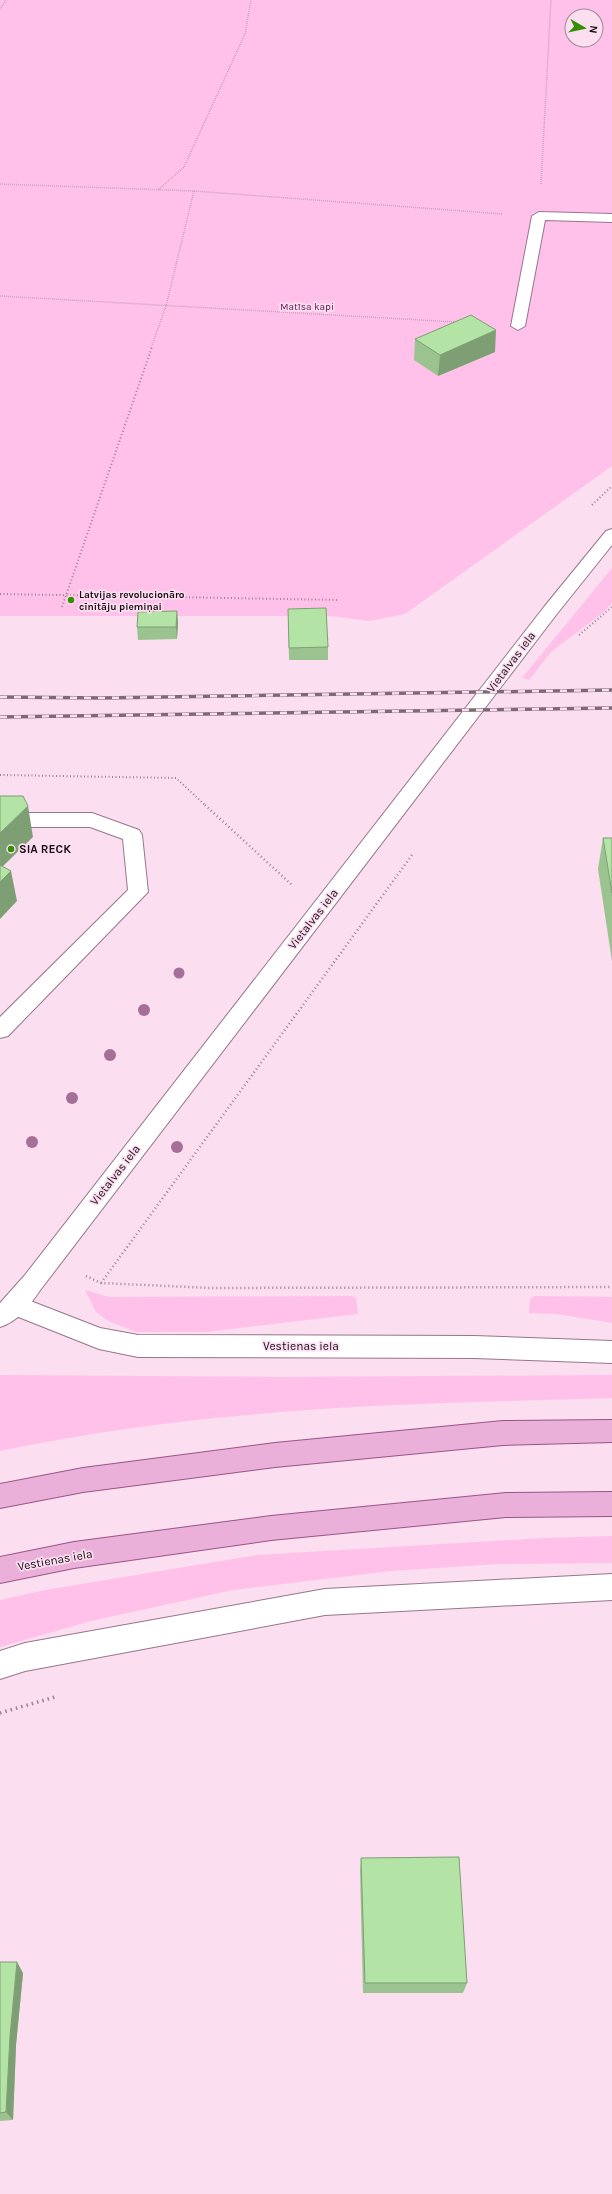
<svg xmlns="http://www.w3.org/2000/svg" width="612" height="2194" viewBox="0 0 612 2194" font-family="Karla,sans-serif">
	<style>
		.green { fill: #ffc1ea; fill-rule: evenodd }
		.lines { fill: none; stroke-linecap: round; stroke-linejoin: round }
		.lane-casing { stroke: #96768b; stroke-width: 2 }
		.street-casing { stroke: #96768b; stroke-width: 2 }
		.secondary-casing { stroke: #96768b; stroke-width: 2 }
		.primary-casing { stroke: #985584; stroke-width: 2 }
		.path-far3 { stroke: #988391; stroke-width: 1.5; stroke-dasharray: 0.5 1.5; stroke-linecap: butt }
		.path-far2 { stroke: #988391; stroke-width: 2; stroke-dasharray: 1 2.5; stroke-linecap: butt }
		.path-far1 { stroke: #988391; stroke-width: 2.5; stroke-dasharray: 1 3; stroke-linecap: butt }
		.path { stroke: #988391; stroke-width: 3.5; stroke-dasharray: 1.5 4; stroke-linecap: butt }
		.lane { fill: #fff; fill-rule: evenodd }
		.street { fill: #fff; fill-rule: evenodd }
		.secondary { fill: #fff; fill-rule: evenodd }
		.primary { fill: #ebb0d9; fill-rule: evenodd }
		.rail-casing { stroke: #7e6a77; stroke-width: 3.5 }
		.rail { stroke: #fbdef0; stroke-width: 2.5; stroke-dasharray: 7; stroke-linecap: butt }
		.tree { fill: #a66f97 }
		.wall { fill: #9bc38f }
		.shaded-wall { fill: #7e9f74 }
		.building { fill: #b4e3a6; stroke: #7e9f74 }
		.poi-dot { fill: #348f00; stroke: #fbdef0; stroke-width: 1.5 }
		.labels { text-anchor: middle; stroke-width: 3.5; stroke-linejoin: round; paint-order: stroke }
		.far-park-label { font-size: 10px; fill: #60154e; stroke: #fbdef0 }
		.far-poi-label { font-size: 10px; font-weight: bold; fill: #180d15; stroke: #fbdef0; text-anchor: start }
		.street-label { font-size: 12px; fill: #180d15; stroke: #fbdef0 }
		.poi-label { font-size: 12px; font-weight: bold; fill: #180d15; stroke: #fbdef0; text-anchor: start }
	</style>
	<rect width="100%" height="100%" fill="#fbdef0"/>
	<g class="green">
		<path d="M0,0h612v466l-207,148 -36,7 -38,-5h-331zM572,16h24v24h-24z"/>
		<path d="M612,568v35l-7,8 -54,41 -22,28 -7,-2z"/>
		<path d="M85,1290l24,7 243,-1 4,2 2,16 -152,18h-70l-28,-11 -12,-9z"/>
		<path d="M535,1296l77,1v26l-55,-9 -28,-1 1,-14z"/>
		<path d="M0,1375l281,2 331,-2v23c-121,4 -243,5 -364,17 -83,7 -166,19 -248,36z"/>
		<path d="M612,1536v27l-113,1 -108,7 -158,19 -142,31 -91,26v-47l45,-10 212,-35 287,-17z"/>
	</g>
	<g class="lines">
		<defs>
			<g id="lane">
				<path d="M539,212l73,2v8l-67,-2 -20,106 -7,4 -7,-4 21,-110z"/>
				<path d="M0,813h92l47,17 3,5 6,57 -140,144 -8,2v-21l128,-127 -5,-51 -33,-12h-90z"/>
			</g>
			<g id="street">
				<path d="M15,1295l85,33 38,7 336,1 138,5v22l-138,-5 -336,-1 -39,-8 -93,-37 -3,-7 3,-7z"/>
				<path d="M612,1574v26l-287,15 -300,56 -25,8v-28l25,-8 300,-54z"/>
			</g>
			<path id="secondary" d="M612,529v16l-56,70 -515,674c-11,16 -22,32 -41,38v-24l25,-28 519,-668 62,-76z"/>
			<g id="primary">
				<path d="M612,1420v22l-109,3 -228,22 -192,25 -83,16v-24l83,-16 192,-25 228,-22z"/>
				<path d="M612,1492v24l-106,1 -235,23 -197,28 -74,15v-26l74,-15 197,-26 235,-23z"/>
			</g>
		</defs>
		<use href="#lane" class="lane-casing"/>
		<use href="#street" class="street-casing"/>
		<use href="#secondary" class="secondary-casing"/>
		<use href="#primary" class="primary-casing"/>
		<g class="path-far3">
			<path d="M0,9l6,-9"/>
			<path d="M0,184l194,7 309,23"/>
			<path d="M541,184l10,-184"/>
			<path d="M159,189l25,-22 61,-133 6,-34"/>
			<path d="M0,296l456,26"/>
			<path d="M151,348l15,-42 28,-115"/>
		</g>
		<g class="path-far2">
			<path d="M592,505l20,-19"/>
			<path d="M0,594l338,6"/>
			<path d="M62,607l90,-260"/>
			<path d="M579,635l33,-28"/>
			<path d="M0,775l176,3 30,28"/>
		</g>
		<g class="path-far1">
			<path d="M205,805l87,80"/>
			<path d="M86,1276l15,7 110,5 401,-1"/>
			<path d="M101,1283l311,-428"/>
		</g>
		<path class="path" d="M0,1713l55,-16"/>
		<use href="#lane" class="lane"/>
		<use href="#street" class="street"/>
		<use href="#secondary" class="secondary"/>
		<use href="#primary" class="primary"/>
		<defs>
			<g id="rail">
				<path d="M0,697l102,1 510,-8"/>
				<path d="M0,717l612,-9"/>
			</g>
		</defs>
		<use href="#rail" class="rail-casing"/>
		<use href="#rail" class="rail"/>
	</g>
	<g class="tree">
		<circle cx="179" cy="973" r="5.5"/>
		<circle cx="144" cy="1010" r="6"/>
		<circle cx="110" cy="1055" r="6"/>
		<circle cx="72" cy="1098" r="6"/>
		<circle cx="32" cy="1142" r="6"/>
		<circle cx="177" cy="1147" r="6"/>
	</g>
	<g class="wall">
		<path d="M415,339l80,13 -57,24 -24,-16z"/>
		<path d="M288,609l40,38v13h-39z"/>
		<path d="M177,611l1,13 -1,15 -39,1 -1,-13z"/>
		<path d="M603,838h9v123l-14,-92z"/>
		<path d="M361,1858l106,125 -4,10h-100l-3,-123z"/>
		<path d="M0,1962l23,11 -7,72 -3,75 -13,1z"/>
	</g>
	<g class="shaded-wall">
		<path d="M496,330l-1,22 -57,24 2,-21z"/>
		<path d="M177,611l1,13 -1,15 -1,-12z"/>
		<path d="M28,806l5,31 -33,32v-36z"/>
		<path d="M11,871l6,30 -17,18v-37z"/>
		<path d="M17,1962l6,11 -7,72 -3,75 -7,-8 4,-76z"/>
	</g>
	<g class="building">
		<path d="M471,315l25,15 -56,25 -25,-16z"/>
		<path d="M326,608l2,39 -39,1 -1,-39z"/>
		<path d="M177,611l-1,16h-39l1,-15z"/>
		<path d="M0,796h23l5,10 -28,27z"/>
		<path d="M603,838h9v55z"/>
		<path d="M0,865l11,6 -11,11z"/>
		<path d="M459,1857l8,126h-102l-4,-125z"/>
		<path d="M0,1962h17l-7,74 -4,76 -6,1z"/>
	</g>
	<g class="poi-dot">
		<circle cx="71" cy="600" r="4"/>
		<circle cx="11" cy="849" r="4"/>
	</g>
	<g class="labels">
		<g class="far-park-label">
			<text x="307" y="310">Matīsa kapi</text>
		</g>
		<g class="far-poi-label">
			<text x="79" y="598">Latvijas revolucionāro<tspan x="79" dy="12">cīnītāju piemiņai</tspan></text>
		</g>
		<g class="street-label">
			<text transform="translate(511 662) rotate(-53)" y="4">Vietalvas iela</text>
			<text transform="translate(313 919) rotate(-52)" y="4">Vietalvas iela</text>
			<text transform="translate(115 1175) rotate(-52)" y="4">Vietalvas iela</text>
			<text x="301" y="1350">Vestienas iela</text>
			<text transform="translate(55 1560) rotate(-10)" y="4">Vestienas iela</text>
		</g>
		<g class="poi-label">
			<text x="19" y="853">SIA RECK</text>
		</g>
	</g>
	<g transform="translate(584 28) rotate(99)"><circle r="19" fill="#fbdef0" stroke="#a08a98"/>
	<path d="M0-3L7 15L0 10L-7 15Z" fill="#348f00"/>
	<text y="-6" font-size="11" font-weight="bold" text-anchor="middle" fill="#180d15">N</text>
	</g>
</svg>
